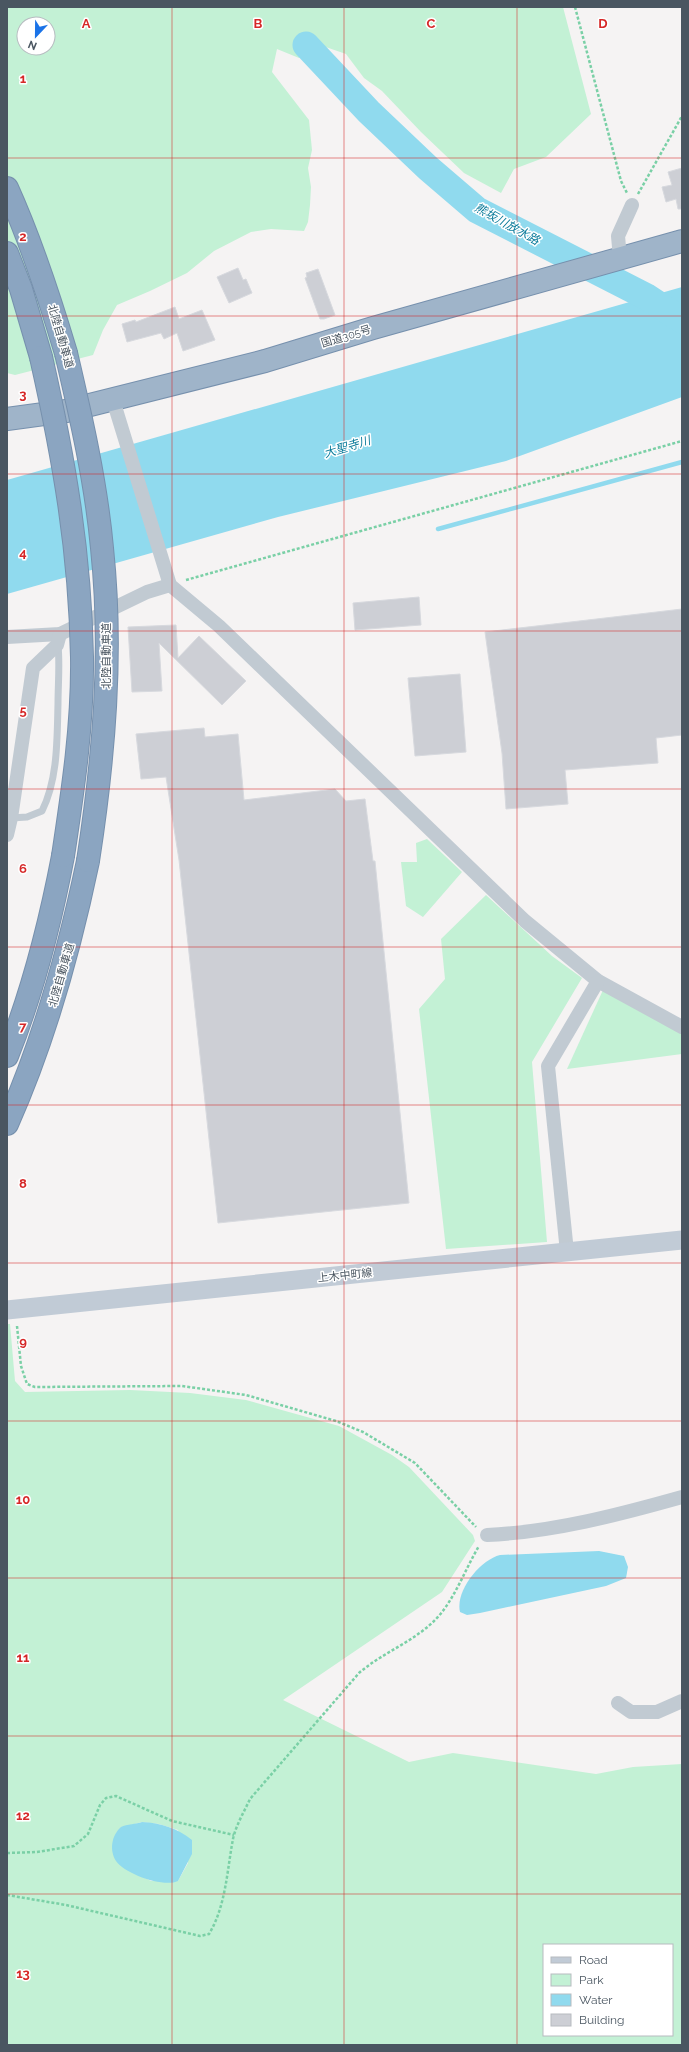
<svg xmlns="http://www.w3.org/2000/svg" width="689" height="2052" viewBox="0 0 689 2052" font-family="Raleway,'Noto Sans JP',sans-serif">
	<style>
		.green { fill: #c3f1d5; fill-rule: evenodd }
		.water { fill: #90daee }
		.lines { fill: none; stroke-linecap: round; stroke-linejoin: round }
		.stream { stroke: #90daee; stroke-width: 4.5 }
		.river { stroke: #90daee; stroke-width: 27 }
		.building { fill: #cdcfd5; stroke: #d7d9de }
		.trunk-casing { stroke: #7690ad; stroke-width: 24 }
		.motorway-casing { stroke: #7690ad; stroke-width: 24 }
		.path { stroke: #7ad0a6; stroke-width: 2.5; stroke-dasharray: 3 2; stroke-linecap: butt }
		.service { stroke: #c1cad2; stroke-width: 7 }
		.minor { stroke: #c1cad2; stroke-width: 14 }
		.secondary { stroke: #c1cbd6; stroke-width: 19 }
		.trunk { stroke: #9fb4c9; stroke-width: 22 }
		.motorway { stroke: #8ba5c1; stroke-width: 22 }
		.motorway-bridge-casing { stroke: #7690ad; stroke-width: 24; stroke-linecap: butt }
		.motorway-bridge { stroke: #8ba5c1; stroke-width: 22 }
		.grid { fill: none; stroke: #d62828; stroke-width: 1; stroke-opacity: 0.55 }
		.labels { text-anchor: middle; stroke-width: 3; stroke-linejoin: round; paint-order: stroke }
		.street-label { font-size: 11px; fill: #4a5661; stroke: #fff }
		.water-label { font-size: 12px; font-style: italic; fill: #0c7c9b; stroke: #fff }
		.grid-label { font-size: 13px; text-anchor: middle; font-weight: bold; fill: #d62828; stroke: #fff; stroke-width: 3; stroke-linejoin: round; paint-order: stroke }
	</style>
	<rect width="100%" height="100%" fill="#f5f3f3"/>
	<g class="green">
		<path d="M7,7h556l28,107 -45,43 -32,12 -13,24 -37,-20 -43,-41 -39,-41 -18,-13 -18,-24 -29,-10 -18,14 -22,-9 -5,23 37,48 3,30 -4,18 3,19 -1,18 -2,17 -4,9 -33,-2 -20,3 -37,19 -27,22 -37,18 -33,14 -14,25 -10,25 -78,20 -8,-2zM24,24h24v24h-24z"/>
		<path d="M427,839l35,33 -39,45 -17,-11 -5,-44h16l-1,-19z"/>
		<path d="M486,895l66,61 30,22 -50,84 15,180 -101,7 -27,-240 26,-30 -4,-40z"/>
		<path d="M603,990l79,43v21l-115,15z"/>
		<path d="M7,1324h3l5,57 10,11 105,-2 60,3 56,7 93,26 53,29 17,12 64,68 2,6 -33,51 -159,108 126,62 44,-9 143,21 37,-7 49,-3v281h-675zM142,1822l17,2 19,6 10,33 -10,18h-27l-29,-15c-6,-15 -14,-23 -2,-38zM544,1945h128v90h-128z"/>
	</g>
	<g class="water">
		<path d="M682,287v110l-176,64 -228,56 -271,77v-114z"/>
		<path d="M599,1551l25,5 4,11 -2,11 -20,8 -126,27 -13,2 -7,-3c-5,-21 20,-52 40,-57z"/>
		<path d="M142,1822c19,1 35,6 50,18v14l-14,27c-14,7 -53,-7 -62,-20 -4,-6 -5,-14 -3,-21 1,-4 4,-10 8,-13 6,-3 15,-3 21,-5z"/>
	</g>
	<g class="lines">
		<path class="stream" d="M438,529l244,-67"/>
		<path class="river" d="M306,45l63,67 59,56 49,42 170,87 35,23"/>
	</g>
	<g class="building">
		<path d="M682,168v41h-4l-2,-10 -10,3 -4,-15 10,-2 -4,-13z"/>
		<path d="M238,268l5,12 3,-1 6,14 -23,10 -12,-26z"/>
		<path d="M318,269l17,46 -11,4h-4l-15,-41 2,-1 -1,-4z"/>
		<path d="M175,307l4,12 23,-9 13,30 -32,11 -6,-18 -13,6 -3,-6 -34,9 -5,-18 13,-4 1,2z"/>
		<path d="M419,597l2,28 -66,5 -2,-27z"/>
		<path d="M682,609v126l-26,3 2,25 -93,7 3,34 -62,5 -4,-56 -17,-121z"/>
		<path d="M176,625l2,33 21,-22 47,45 -24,24 -63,-62 3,48 -30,1 -4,-65z"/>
		<path d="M460,674l6,78 -51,4 -7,-78z"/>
		<path d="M204,728l1,9 33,-3 6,66 91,-11 11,12 19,-2 8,62h2l34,342 -191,20 -39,-363 -13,-83 -25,2 -5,-45z"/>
	</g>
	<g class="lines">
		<defs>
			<path id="trunk" d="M7,419l59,-8 199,-50 108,-33 309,-87"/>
			<g id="motorway">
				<path d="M7,188c24,53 42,108 59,165"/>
				<path d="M7,253l14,36 20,68"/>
				<path d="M7,1056c26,-65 43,-132 56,-200"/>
				<path d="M7,1124c38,-85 62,-172 81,-263"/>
			</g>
		</defs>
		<use href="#trunk" class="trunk-casing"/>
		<use href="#motorway" class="motorway-casing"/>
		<g class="path">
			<path d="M575,7l46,174 6,12"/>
			<path d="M638,194l44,-78"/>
			<path d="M186,580l496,-139"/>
			<path d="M17,1326l4,40 6,18 8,3 147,-1 64,9 90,26 27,11 52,31 61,64"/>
			<path d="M7,1853l30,-1 37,-6 14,-12 12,-29 6,-7 10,-2 56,25 62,14"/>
			<path d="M7,1895l59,10 134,31 9,-2c17,-28 18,-64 24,-95 3,-14 11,-27 17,-40l109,-126c23,-20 52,-30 74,-51 21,-20 31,-51 46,-76"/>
		</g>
		<path class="service" d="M11,818l16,-1 15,-6c16,-32 15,-72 16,-107 0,-20 2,-39 0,-59"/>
		<g class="minor">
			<path d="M620,258l-2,-22 14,-31"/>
			<path d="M113,400l57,185 49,41 306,295 73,60 84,46"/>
			<path d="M7,637l53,-3 87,-42 23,-7"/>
			<path d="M7,835l4,-17 22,-150 24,-23 3,-11"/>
			<path d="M567,1252l-19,-186 50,-85"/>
			<path d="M487,1535c66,-3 131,-20 195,-38"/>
			<path d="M618,1703l13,9h26l25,-11"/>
		</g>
		<path class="secondary" d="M7,1310l675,-70"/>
		<use href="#trunk" class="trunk"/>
		<use href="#motorway" class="motorway"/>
		<defs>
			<g id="motorway-bridge">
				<path d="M66,353c15,64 30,129 36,195 11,105 2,209 -14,313"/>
				<path d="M41,357c23,102 39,194 41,300 1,66 -9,133 -19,199"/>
			</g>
		</defs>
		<use href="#motorway-bridge" class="motorway-bridge-casing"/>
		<use href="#motorway-bridge" class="motorway-bridge"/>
	</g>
	<path class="grid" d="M172,7v2038M344,7v2038M517,7v2038M7,158h675M7,316h675M7,474h675M7,631h675M7,789h675M7,947h675M7,1105h675M7,1263h675M7,1421h675M7,1578h675M7,1736h675M7,1894h675"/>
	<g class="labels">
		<g class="street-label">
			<text transform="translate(61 336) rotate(74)" y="4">北陸自動車道</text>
			<text transform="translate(346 336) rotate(-17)" y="4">国道305号</text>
			<text transform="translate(106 656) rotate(-90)" y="4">北陸自動車道</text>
			<text transform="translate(61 975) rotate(-74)" y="4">北陸自動車道</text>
			<text transform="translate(345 1275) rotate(-6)" y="4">上木中町線</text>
		</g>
		<g class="water-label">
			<text transform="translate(507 224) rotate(29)" y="4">熊坂川放水路</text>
			<text transform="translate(347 447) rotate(-17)" y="4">大聖寺川</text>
		</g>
	</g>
	<g class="grid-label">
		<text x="86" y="28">A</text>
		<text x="258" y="28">B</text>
		<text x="431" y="28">C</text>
		<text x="603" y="28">D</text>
		<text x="23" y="83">1</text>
		<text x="23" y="241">2</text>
		<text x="23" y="399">3</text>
		<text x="23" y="557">4</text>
		<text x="23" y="715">5</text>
		<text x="23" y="873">6</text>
		<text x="23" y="1031">7</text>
		<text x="23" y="1188">8</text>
		<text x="23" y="1346">9</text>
		<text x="23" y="1504">10</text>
		<text x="23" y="1662">11</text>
		<text x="23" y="1820">12</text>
		<text x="23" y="1978">13</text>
	</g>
	<rect width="689" height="2052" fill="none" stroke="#4a5661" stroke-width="16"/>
	<rect x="543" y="1944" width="130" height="92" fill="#ffffff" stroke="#b7bbc0"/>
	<rect x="551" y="1957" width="20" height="6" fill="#c1cbd6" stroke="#b7bbc0"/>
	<text x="579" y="1964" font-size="12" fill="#4a5661">Road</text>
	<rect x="551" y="1974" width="20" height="12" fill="#c3f1d5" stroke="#b7bbc0"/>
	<text x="579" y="1984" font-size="12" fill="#4a5661">Park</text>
	<rect x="551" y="1994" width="20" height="12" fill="#90daee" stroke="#b7bbc0"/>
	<text x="579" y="2004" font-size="12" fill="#4a5661">Water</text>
	<rect x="551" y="2014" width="20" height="12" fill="#cdcfd5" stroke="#b7bbc0"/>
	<text x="579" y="2024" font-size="12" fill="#4a5661">Building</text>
	<g transform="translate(36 36) rotate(202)"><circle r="19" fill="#ffffff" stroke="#b7bbc0"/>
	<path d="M0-3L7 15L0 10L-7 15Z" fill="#1a73e8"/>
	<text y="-6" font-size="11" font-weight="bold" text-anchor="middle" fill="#4a5661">N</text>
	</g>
</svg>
